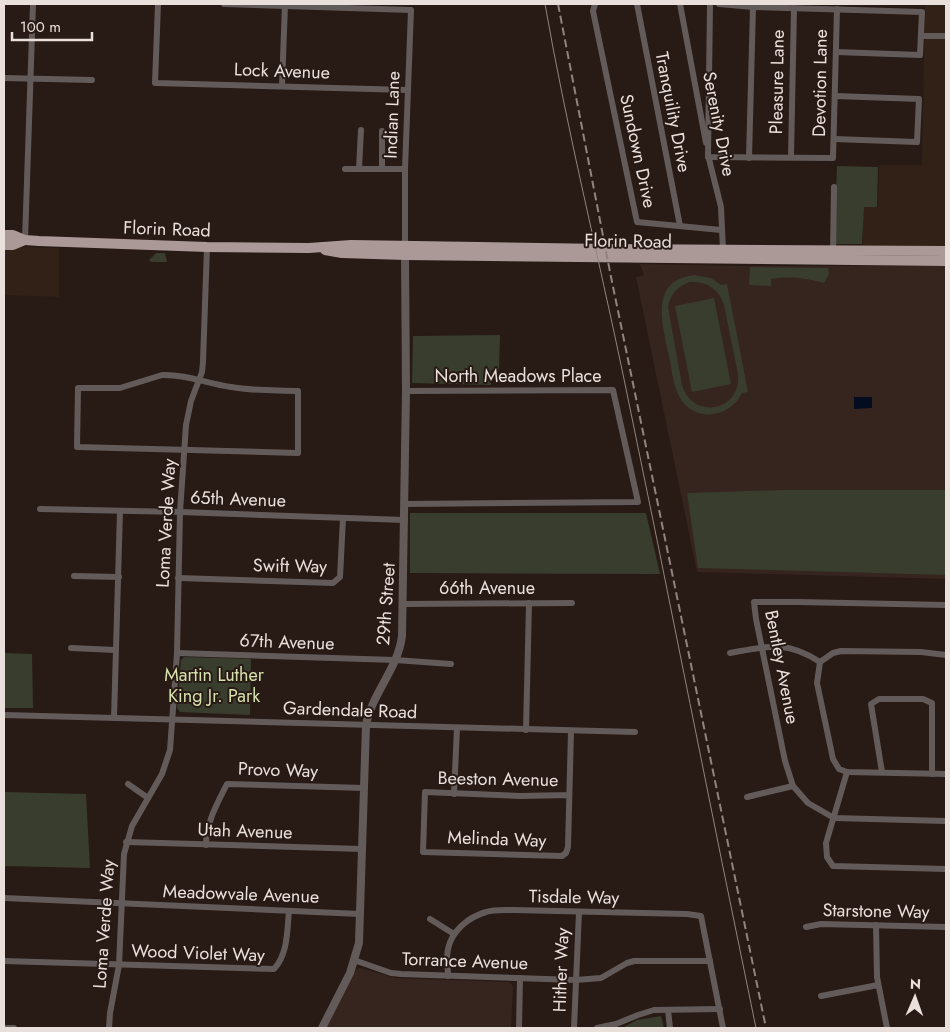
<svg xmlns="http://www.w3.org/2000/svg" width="950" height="1032" viewBox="0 0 950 1032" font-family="Jost,sans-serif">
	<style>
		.commercial { fill: #312117 }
		.education { fill: #36241f }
		.green { fill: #393d2d; fill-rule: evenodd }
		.water { fill: #040d1f }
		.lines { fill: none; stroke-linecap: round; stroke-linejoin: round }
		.minor { stroke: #635b5a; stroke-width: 6 }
		.tertiary { stroke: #635b5a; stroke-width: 8 }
		.primary { stroke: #aa9996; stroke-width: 10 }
		.tram { stroke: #908480; stroke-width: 1 }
		.rail { stroke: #908480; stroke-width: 2; stroke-dasharray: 8 4; stroke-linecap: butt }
		.labels { text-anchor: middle; stroke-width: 4; stroke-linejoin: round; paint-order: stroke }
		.street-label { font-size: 18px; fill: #e9dfdb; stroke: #281a15 }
		.park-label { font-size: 18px; fill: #d6e2ad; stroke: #281a15 }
	</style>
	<rect width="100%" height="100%" fill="#281a15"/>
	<g class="commercial">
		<path d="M925,4h21v251l-83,-1v-47h15l1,-42h43z"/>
		<path d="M4,247l55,1v49l-55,-2z"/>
	</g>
	<g class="education">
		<path d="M640,264l99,2h207v313l-249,-7 -61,-295 8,-2z"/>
		<path d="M360,968l36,10 113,4 4,4 -2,42h-185l30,-59z"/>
	</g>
	<g class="green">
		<path d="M837,166l41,1 -1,40h-13l-2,37h-26l-2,-6z"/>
		<path d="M156,253h9l2,9h-16l-2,-2z"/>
		<path d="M750,267l78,1 1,6 -5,9c-18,-5 -35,-7 -53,-4v7l-22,-1z"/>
		<path d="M694,275l17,3 10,7 6,-1 21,108 -6,1c-12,25 -47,30 -62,5 -7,-12 -8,-28 -11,-42 -6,-31 -21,-75 25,-81zM690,282c17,-1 29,7 34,23l14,69c4,37 -45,47 -56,11l-14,-78c2,-13 10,-21 22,-25z"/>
		<path d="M714,298l17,86 -39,8 -17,-86z"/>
		<path d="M500,335l-1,36 -8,-1v15l-79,-2 1,-47z"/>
		<path d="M784,490h162v85l-248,-7 -11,-75z"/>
		<path d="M410,513h236l14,61 -250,-1z"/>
		<path d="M4,653l28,1 1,54h-29z"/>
		<path d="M184,657l67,2 -1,56 -70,-3 -3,-4 4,-48z"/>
		<path d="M4,792l82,2 4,74 -86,-2z"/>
		<path d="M661,1016l3,12h-42l15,-8z"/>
	</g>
	<path class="water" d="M854,397h18v11l-18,1z"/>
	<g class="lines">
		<g class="minor">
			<path d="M158,4l-3,79 252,7"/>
			<path d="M224,4l187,6 -6,159v80"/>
			<path d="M595,4l-2,7 44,211 84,8"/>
			<path d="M637,4l43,222"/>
			<path d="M680,4l26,139"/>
			<path d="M710,4l-2,153 125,1 4,-149"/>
			<path d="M719,4l34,3 169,5 -2,43 -84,-3"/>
			<path d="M921,36h25"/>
			<path d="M4,78l88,2"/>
			<path d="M282,86l3,-82"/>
			<path d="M834,139l83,3 2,-43 -84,-3"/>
			<path d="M708,155l13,52 2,43"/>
			<path d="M791,157l3,-149"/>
			<path d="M749,158l4,-151"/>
			<path d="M345,169h60"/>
			<path d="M359,169l2,-39"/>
			<path d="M382,169v-38"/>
			<path d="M25,240l8,-236"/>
			<path d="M833,254l1,-67"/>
			<path d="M162,375c24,-1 46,9 69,12 22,4 45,3 67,4v62l-221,-6 1,-59h42z"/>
			<path d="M405,504l233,-2 -25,-112 -207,1"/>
			<path d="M40,509l140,3 225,8"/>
			<path d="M74,576l45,1"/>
			<path d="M178,578l155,5 7,-6 3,-59"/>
			<path d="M403,604l169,-1"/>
			<path d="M946,605l-148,-3h-44l2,17 29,142 8,25 15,17 26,15 112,3"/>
			<path d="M71,648l44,2"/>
			<path d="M177,653l218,7 56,4"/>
			<path d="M730,653c38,-7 56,-13 90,9"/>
			<path d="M820,662l-3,21 16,76 6,10 8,3 99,2"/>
			<path d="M820,662l13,-9 8,-2 80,1 25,3"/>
			<path d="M4,715l631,17"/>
			<path d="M114,718l6,-207"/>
			<path d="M526,730l3,-127"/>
			<path d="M847,772l-21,71 1,14 6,9 113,3"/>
			<path d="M882,772l-11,-68 8,-5h44l9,4v71"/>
			<path d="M128,784l20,14"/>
			<path d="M454,794l3,-66"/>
			<path d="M569,795l-49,1 -95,-4 -2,60 139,4 4,-3 2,-6 3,-116"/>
			<path d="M747,797l46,-11"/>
			<path d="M126,842l236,7"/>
			<path d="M206,845c0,-22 11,-41 21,-61l137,4"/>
			<path d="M4,898l356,16"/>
			<path d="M430,919l24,15"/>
			<path d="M876,925l1,52 10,51"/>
			<path d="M806,927l15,-3 125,3"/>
			<path d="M354,960l37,13 10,1 175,6 25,-2 26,-15 7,-2h76"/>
			<path d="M4,961l270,8c14,-15 13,-38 15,-58"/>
			<path d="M448,976c0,-9 -2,-18 0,-27 4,-19 21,-32 38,-37 9,-3 20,-2 28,-2l173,4 14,2 22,112"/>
			<path d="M821,996l57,-11"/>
			<path d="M668,1010l2,18"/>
			<path d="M4,1028h10"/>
			<path d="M109,1028l1,-15 9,-48 5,-111 8,-28 30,-52 8,-24 7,-97 3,-141 6,-87 5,-24 11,-29 1,-10 4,-115"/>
			<path d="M519,1028l1,-50"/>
			<path d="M574,1028l5,-116"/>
			<path d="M597,1028l19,-4 22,-9 16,-5 66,-1"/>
		</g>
		<path class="tertiary" d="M322,1028l28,-55 9,-30 7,-218c6,-32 32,-56 36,-89l4,-245 -1,-136"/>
		<g class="primary">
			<path d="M4,235h9l12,5 14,1 168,6 102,1 42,-3 255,4 340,2"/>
			<path d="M4,245h9l12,-5"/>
			<path d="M325,250l17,3 63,2 541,6"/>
		</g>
		<path class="tram" d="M545,4c22,126 53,250 79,375 45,216 87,433 132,649"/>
		<path class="rail" d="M558,4l53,273 155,751"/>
	</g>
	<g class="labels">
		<g class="street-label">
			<text transform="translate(282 71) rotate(2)" y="6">Lock Avenue</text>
			<text transform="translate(777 82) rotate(-89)" y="6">Pleasure Lane</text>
			<text transform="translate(820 83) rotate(-89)" y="6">Devotion Lane</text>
			<text transform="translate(673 112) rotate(79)" y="6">Tranquility Drive</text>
			<text transform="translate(392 115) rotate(-88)" y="6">Indian Lane</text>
			<text transform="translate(719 124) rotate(79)" y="6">Serenity Drive</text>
			<text transform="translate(638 151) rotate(78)" y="6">Sundown Drive</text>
			<text transform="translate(167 229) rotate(2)" y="6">Florin Road</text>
			<text transform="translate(628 241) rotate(1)" y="6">Florin Road</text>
			<text x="518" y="382">North Meadows Place</text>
			<text transform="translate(238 499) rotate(2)" y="6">65th Avenue</text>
			<text transform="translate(166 523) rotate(-87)" y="6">Loma Verde Way</text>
			<text transform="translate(290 566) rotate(1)" y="6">Swift Way</text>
			<text x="487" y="594">66th Avenue</text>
			<text transform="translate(386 604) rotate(-86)" y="6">29th Street</text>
			<text transform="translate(287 642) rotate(2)" y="6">67th Avenue</text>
			<text transform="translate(782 667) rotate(79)" y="6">Bentley Avenue</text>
			<text transform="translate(350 710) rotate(2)" y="6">Gardendale Road</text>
			<text transform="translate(278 770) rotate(2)" y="6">Provo Way</text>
			<text transform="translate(498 779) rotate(1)" y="6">Beeston Avenue</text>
			<text transform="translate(245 831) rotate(2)" y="6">Utah Avenue</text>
			<text transform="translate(497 839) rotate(2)" y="6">Melinda Way</text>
			<text transform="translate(241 894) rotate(2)" y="6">Meadowvale Avenue</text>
			<text transform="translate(574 897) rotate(1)" y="6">Tisdale Way</text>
			<text transform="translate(876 911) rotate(1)" y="6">Starstone Way</text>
			<text transform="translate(104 924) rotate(-86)" y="6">Loma Verde Way</text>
			<text transform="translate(198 953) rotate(2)" y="6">Wood Violet Way</text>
			<text transform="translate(465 961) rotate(2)" y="6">Torrance Avenue</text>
			<text transform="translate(561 970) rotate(-88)" y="6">Hither Way</text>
		</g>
		<g class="park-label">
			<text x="214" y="681">Martin Luther<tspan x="214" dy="21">King Jr. Park</tspan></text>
		</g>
	</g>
	<rect width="950" height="1032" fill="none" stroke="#e9dfdb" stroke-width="10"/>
	<g transform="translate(915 997) rotate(2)" stroke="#281a15" stroke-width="4" paint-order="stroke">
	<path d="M0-4L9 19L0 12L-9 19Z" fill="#e9dfdb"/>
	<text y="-8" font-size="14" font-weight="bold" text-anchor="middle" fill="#e9dfdb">N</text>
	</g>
	<path d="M12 32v8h80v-8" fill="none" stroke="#e9dfdb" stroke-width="2.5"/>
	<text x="20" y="32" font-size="15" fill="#e9dfdb" stroke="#281a15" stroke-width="4" paint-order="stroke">100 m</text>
</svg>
